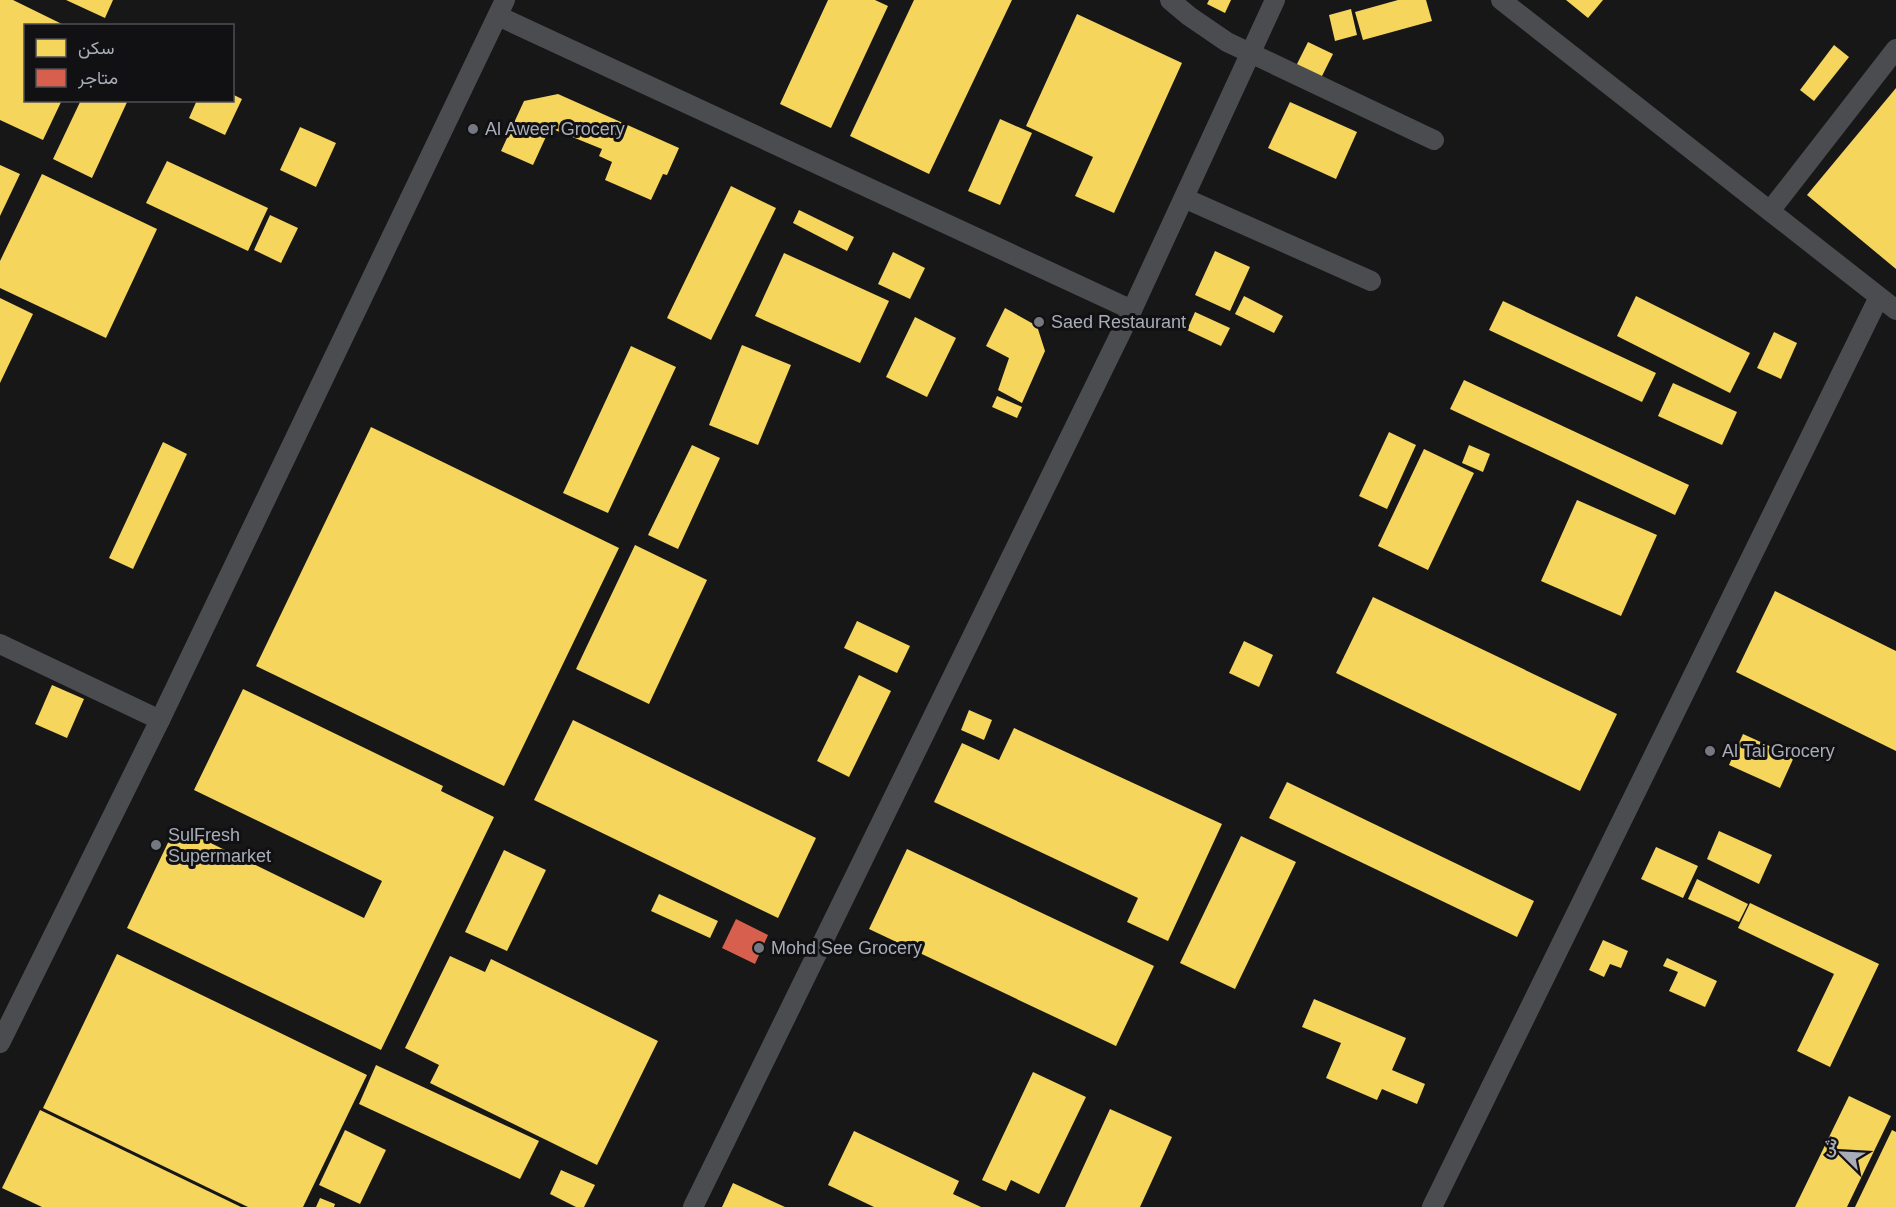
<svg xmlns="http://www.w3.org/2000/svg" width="1896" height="1207" viewBox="0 0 1896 1207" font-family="Helvetica,Vazirmatn,sans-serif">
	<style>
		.homes { fill: #f6d55c }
		.shops { fill: #d6604d }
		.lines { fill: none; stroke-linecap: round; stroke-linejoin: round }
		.lane { stroke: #4b4c50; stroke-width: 20 }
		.poi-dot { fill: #757880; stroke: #111113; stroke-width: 2 }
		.labels { text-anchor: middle; stroke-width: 6; stroke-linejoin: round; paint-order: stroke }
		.poi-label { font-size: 18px; fill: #a8adb8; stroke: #111113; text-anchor: start }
	</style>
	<rect width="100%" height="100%" fill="#171717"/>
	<g class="homes">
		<path d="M0,0h13l53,26h-40v74h36l-19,40 -43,-20z"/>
		<path d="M66,0h47l-8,18z"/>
		<path d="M828,0h47l13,6 -57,122 -51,-24z"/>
		<path d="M914,0h98l-83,174 -79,-38z"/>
		<path d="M1209,0h22l-6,13 -18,-9z"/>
		<path d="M1398,0h28l6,21 -69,19 -8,-28z"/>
		<path d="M1566,0h37l-15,18z"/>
		<path d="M1351,9l6,26 -22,6 -6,-26z"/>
		<path d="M1077,14l105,49 -68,150 -39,-17 18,-39 -67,-31z"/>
		<path d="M1308,42l25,12 -12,24 -25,-12z"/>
		<path d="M1834,45l15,12 -35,44 -14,-11z"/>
		<path d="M1896,88v181l-89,-74z"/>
		<path d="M232,94l10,5 -17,36 -36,-17 8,-18h35z"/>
		<path d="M558,94l121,54 -12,27 -4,-1 -12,26 -46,-20 7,-18 -13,-6 3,-7 -52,-21 -17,37 -32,-14 23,-50z"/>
		<path d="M81,100h47l-36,78 -39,-19z"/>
		<path d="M1290,102l67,30 -21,47 -68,-31z"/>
		<path d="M1000,119l32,14 -32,72 -32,-14z"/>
		<path d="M300,127l36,16 -20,44 -36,-17z"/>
		<path d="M167,161l101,47 -20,43 -102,-48z"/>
		<path d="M0,165l20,9 -20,42z"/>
		<path d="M42,174l115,55 -51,109 -106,-50v-27z"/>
		<path d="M731,186l45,22 -65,132 -44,-22z"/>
		<path d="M799,210l55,27 -7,14 -54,-28z"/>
		<path d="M270,215l28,13 -17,35 -27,-13z"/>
		<path d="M1215,251l35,16 -20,44 -35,-16z"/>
		<path d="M893,252l32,16 -15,31 -32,-15z"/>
		<path d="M784,253l105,48 -29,62 -105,-47z"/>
		<path d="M1244,296l39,20 -9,17 -39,-19z"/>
		<path d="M1636,296l114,57 -20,40 -113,-57z"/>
		<path d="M0,298l33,16 -33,69z"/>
		<path d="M1503,301l153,72 -14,29 -153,-72z"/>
		<path d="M1005,308l32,18 8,25 -23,52 -24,-13 11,-32 -23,-12z"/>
		<path d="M1195,312l35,16 -9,18 -34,-16z"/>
		<path d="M915,317l41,21 -29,59 -41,-20z"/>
		<path d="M1774,332l23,11 -16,36 -24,-11z"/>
		<path d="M742,345l49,20 -33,80 -49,-20z"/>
		<path d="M631,346l45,21 -68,146 -45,-20z"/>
		<path d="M1464,380l225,105 -14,30 -225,-106z"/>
		<path d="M1673,383l64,29 -15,33 -64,-29z"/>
		<path d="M997,396l25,11 -5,11 -25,-11z"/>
		<path d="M371,427l248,121 -115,238 -248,-120z"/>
		<path d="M1389,432l27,13 -29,64 -28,-13z"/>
		<path d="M163,442l24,12 -54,115 -24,-11z"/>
		<path d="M692,445l28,13 -42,91 -30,-14z"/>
		<path d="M1469,445l21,9 -7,18 -21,-9z"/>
		<path d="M1424,449l50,24 -46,97 -50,-24z"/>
		<path d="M1577,500l80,35 -36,81 -80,-35z"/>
		<path d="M635,545l72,35 -58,124 -73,-35z"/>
		<path d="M1775,591l121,60v100l-160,-79z"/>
		<path d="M1373,597l244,117 -37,77 -244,-118z"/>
		<path d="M857,621l53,25 -13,27 -53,-25z"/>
		<path d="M1244,641l29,14 -14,32 -30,-14z"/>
		<path d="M859,675l32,16 -42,86 -32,-16z"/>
		<path d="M52,685l32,14 -17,39 -32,-14z"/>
		<path d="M243,689l200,97 -2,5 53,26 -113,233 -254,-122 49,-102 188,92 18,-37 -188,-91z"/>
		<path d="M969,710l23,10 -8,20 -23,-10z"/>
		<path d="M573,720l243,118 -38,80 -244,-118z"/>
		<path d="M1014,728l208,96 -54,117 -41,-19 11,-24 -204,-96 28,-59 37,17z"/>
		<path d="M1743,734l51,23 -14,31 -51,-23z"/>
		<path d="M1287,782l247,119 -17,36 -248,-119z"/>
		<path d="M1719,831l53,24 -13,29 -52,-25z"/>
		<path d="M1241,836l55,26 -61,127 -55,-26z"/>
		<path d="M1656,847l42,19 -15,32 -42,-19z"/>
		<path d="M907,849l247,117 -38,80 -247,-117z"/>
		<path d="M504,850l42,20 -39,81 -42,-19z"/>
		<path d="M1697,879l51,25 -9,18 -51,-23z"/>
		<path d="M659,894l59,27 -8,17 -59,-27z"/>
		<path d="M1750,903l129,61 -49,103 -33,-16 37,-77 -96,-46z"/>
		<path d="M1603,940l25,11 -7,17 -11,-4 -6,13 -15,-7z"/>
		<path d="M117,954l250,121 -64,132h-55l-205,-99z"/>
		<path d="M450,956l35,16 6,-13 167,82 -61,124 -167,-82 9,-18 -34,-17z"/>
		<path d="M1667,958l50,23 -12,26 -36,-16 9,-19 -15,-6z"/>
		<path d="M1314,999l92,39 -14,32 33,14 -8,20 -35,-15 -5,11 -51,-22 15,-35 -39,-16z"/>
		<path d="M376,1065l163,76 -19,38 -161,-75z"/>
		<path d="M1033,1072l53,25 -47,97 -28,-14 -5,11 -24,-11z"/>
		<path d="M1849,1096l42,20 -44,91h-52z"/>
		<path d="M1110,1109l62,28 -32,70h-75z"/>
		<path d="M40,1110l201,97h-199l-40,-19z"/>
		<path d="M345,1130l41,20 -26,54 -41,-19z"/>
		<path d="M1892,1130l4,2v75h-41z"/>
		<path d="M854,1131l105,50 -6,13 28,13h-107l-46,-22z"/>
		<path d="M561,1170l34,15 -11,22h-8l-26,-13z"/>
		<path d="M733,1183l52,24h-63z"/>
		<path d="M320,1198l15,6 -1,3h-18z"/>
	</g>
	<path class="shops" d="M736,919l32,16 -13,29 -33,-16z"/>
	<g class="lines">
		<g class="lane">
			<path d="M1170,0l19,16 38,26 207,98"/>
			<path d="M1501,0l395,310"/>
			<path d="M498,16l634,294"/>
			<path d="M1184,198l187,83"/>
			<path d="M1770,211l126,-162"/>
			<path d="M0,644l160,76"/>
			<path d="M0,1043l160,-323 345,-720"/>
			<path d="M693,1207l439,-897 143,-310"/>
			<path d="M1432,1207l447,-910"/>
		</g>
	</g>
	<g class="poi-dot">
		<circle cx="473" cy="129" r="6"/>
		<circle cx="1039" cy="322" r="6"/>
		<circle cx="1710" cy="751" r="6"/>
		<circle cx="156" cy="845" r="6"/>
		<circle cx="759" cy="948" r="6"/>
	</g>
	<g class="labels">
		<g class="poi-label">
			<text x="485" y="135">Al Aweer Grocery</text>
			<text x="1051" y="328">Saed Restaurant</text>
			<text x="1722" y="757">Al Tai Grocery</text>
			<text x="168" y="841">SulFresh<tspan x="168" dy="21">Supermarket</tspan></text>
			<text x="771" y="954">Mohd See Grocery</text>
		</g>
	</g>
	<rect x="24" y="24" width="210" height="78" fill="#111113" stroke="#4d4f55" stroke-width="1.5"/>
	<rect x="36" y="39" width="30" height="18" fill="#f6d55c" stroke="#4d4f55" stroke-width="1.5"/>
	<text x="78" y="54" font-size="18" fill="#a8adb8">سكن</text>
	<rect x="36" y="69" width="30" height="18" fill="#d6604d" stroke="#4d4f55" stroke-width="1.5"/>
	<text x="78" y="84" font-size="18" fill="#a8adb8">متاجر</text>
	<g transform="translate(1842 1153) rotate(294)" stroke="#111113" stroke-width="4.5" paint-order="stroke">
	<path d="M0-4.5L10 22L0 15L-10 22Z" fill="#a8adb8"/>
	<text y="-9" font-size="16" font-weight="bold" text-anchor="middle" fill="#a8adb8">ش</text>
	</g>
</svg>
